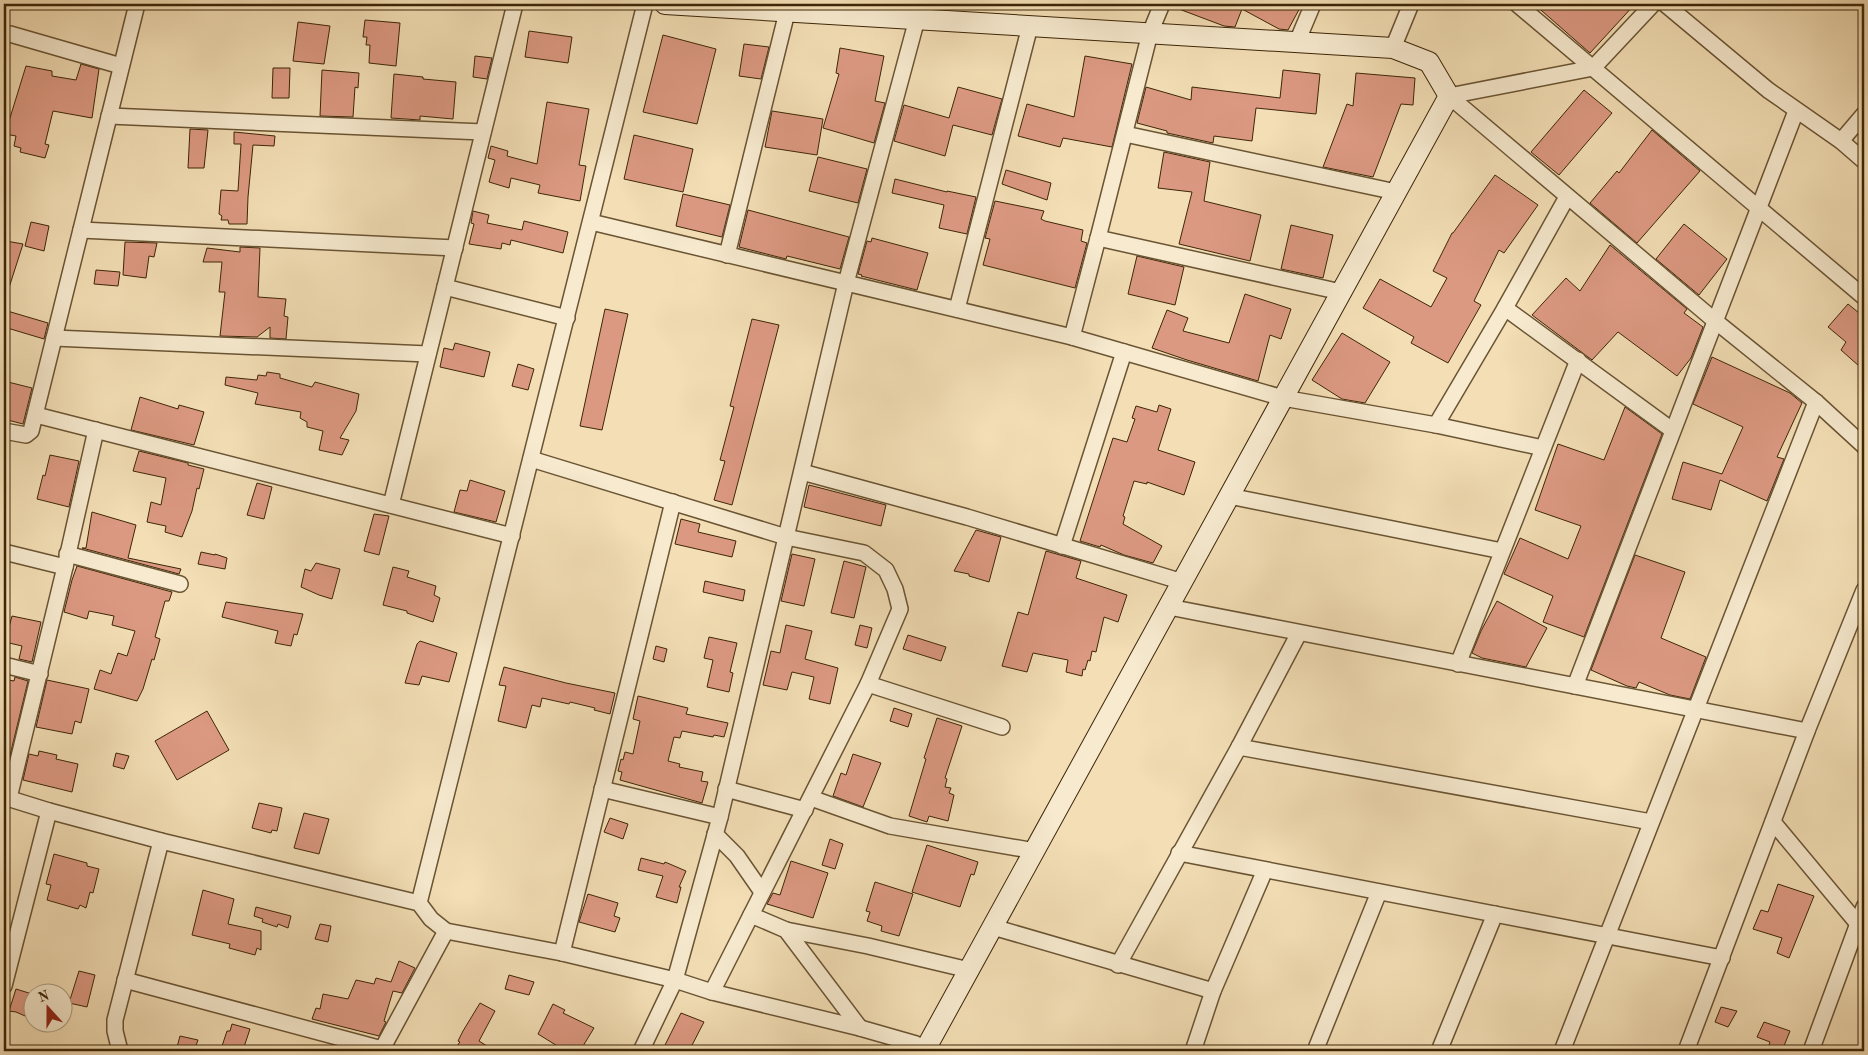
<svg xmlns="http://www.w3.org/2000/svg" width="1868" height="1055" viewBox="0 0 1868 1055" font-family="'Old Standard TT',serif">
	<style>
		.building { fill: #dc9982; stroke: #3d2608 }
		.lines { fill: none; stroke-linecap: round; stroke-linejoin: round }
		.street-casing { stroke: #6a5433; stroke-width: 18 }
		.secondary-casing { stroke: #3d2608; stroke-width: 22 }
		.street { stroke: #f7eacf; stroke-width: 15 }
		.secondary { stroke: #f7eacf; stroke-width: 20 }
	</style>
	<rect width="100%" height="100%" fill="#f3deb5"/>
	<filter id="stains"><feTurbulence type="fractalNoise" baseFrequency=".004" numOctaves="4"/><feColorMatrix values="0 0 0 0 .2 0 0 0 0 .09 0 0 0 0 .02 0 0 0 .5 -.17"/></filter>
	<radialGradient id="worn" r=".72"><stop offset=".6" stop-color="#630" stop-opacity="0"/><stop offset="1" stop-color="#630" stop-opacity=".3"/></radialGradient>
	<g class="building">
		<path d="M1171,4h131l-14,26 -9,-1 -37,-20 -7,18 -11,-1 -53,-20z"/>
		<path d="M1534,4h101l-45,49z"/>
		<path d="M365,20l35,3 -4,43 -27,-3 1,-18h-4l1,-8h-4z"/>
		<path d="M298,22l32,4 -6,38 -31,-3z"/>
		<path d="M529,31l43,6 -4,26 -43,-6z"/>
		<path d="M663,35l53,14 -19,75 -54,-12z"/>
		<path d="M744,44l25,3 -8,32 -22,-3z"/>
		<path d="M840,48l44,8 -9,45 10,2 -11,40 -51,-15 16,-54 -3,-1z"/>
		<path d="M475,56l17,2 -5,21 -14,-2z"/>
		<path d="M1085,56l47,8 -20,83 -49,-9 -3,9 -42,-11 9,-32 47,13z"/>
		<path d="M81,64l18,5 -7,49 -39,-7 -8,33 4,1 -4,13 -25,-6 1,-4 -7,-2 2,-10 -11,-2 21,-68 26,5v5l24,4z"/>
		<path d="M273,68h17l-1,30h-17z"/>
		<path d="M322,70l37,3 -1,15 -3,-1 -2,30 -33,-1z"/>
		<path d="M1283,70l37,4 -4,40 -60,-6 -4,33 -38,-5 -1,7 -46,-10v-2l-30,-8 9,-36 45,13 1,-13 88,11z"/>
		<path d="M1356,73l59,5 -2,27 -12,-1 -28,73 -50,-10 24,-63 6,2z"/>
		<path d="M394,74l29,3v2l33,3 -3,37 -33,-3v4l-29,-2z"/>
		<path d="M958,87l44,12 -10,36 -39,-10 -8,31 -51,-15 10,-36 45,13z"/>
		<path d="M1584,90l28,23 -53,62 -28,-23z"/>
		<path d="M547,102l42,7 -10,56 7,1 -6,35 -42,-8 2,-8 -29,-7 -2,10 -20,-6 6,-22 -7,-2 3,-12 17,5 -1,5 30,8z"/>
		<path d="M772,111l51,8 -6,36 -52,-8z"/>
		<path d="M190,129l18,1 -4,38h-16z"/>
		<path d="M1652,130l48,41 -63,72 -47,-40 27,-32 2,2z"/>
		<path d="M234,132l41,4 -1,10 -21,-1 -5,52 -1,27h-18l-1,-4h-7l1,-4 -3,-2 2,-24 17,1 3,-47h-7z"/>
		<path d="M634,135l59,14 -10,43 -59,-13z"/>
		<path d="M1164,152l46,10 -6,39 57,14 -11,46 -71,-17 13,-52 -34,-4z"/>
		<path d="M818,157l49,12 -9,34 -49,-12z"/>
		<path d="M1006,170l45,13 -4,17 -45,-16z"/>
		<path d="M1495,175l43,30 -34,48 -5,-3 -25,51 7,4 -33,58 -37,-20 3,-6 -51,-29 17,-29 51,28 16,-29 -14,-7 19,-38h1z"/>
		<path d="M895,179l52,13v-1l29,6 -9,37 -28,-6 5,-23 -52,-12z"/>
		<path d="M683,194l47,11 -8,32 -46,-11z"/>
		<path d="M995,201l49,10 -3,8 4,2 38,9 -2,11 6,2 -12,45 -92,-23 7,-26 -5,-1z"/>
		<path d="M748,210l101,27 -9,32 -53,-13 -1,3 -47,-12z"/>
		<path d="M473,211l16,4 -2,8 35,7 2,-9 44,11 -5,21 -52,-13 -1,5 -8,-2 -1,6 -32,-5 5,-20 -3,-1z"/>
		<path d="M31,222l18,4 -5,25 -19,-5z"/>
		<path d="M1684,224l43,35 -28,36 -43,-36z"/>
		<path d="M1291,225l42,10 -10,43 -42,-9z"/>
		<path d="M872,238l56,15 -11,37 -56,-14 1,-1 -4,-1 9,-33 4,1z"/>
		<path d="M6,241l17,3 -17,53h-2v-50z"/>
		<path d="M125,242l32,1 -3,14 -5,-1 -3,22 -23,-3z"/>
		<path d="M1610,245l77,64 -3,4 19,14 -12,31 -14,18 -59,-44 -26,28 -60,-45 34,-37 14,13z"/>
		<path d="M240,247l20,1 -2,49 28,2 -2,17 4,1 -2,22 -16,-1v-11l-13,10 -37,-1 5,-44h-6l3,-30h-19l4,-14 33,4z"/>
		<path d="M1137,256l47,11 -9,38 -47,-11z"/>
		<path d="M96,270l24,2 -2,14 -24,-2z"/>
		<path d="M1245,294l46,15 -10,30 -11,-4 -12,46 -71,-21 -35,-12 15,-38 21,8 -5,13 46,12z"/>
		<path d="M1848,304l16,13v43l-5,6 -18,-16 5,-8 -18,-15z"/>
		<path d="M605,309l23,5 -26,116 -22,-4z"/>
		<path d="M4,310l44,13 -4,16 -40,-12z"/>
		<path d="M752,319l27,6 -47,180 -18,-5 11,-39 -5,-1 14,-53 -4,-1z"/>
		<path d="M1342,333l48,29 -25,41 -23,-4 -30,-19z"/>
		<path d="M455,343l35,9 -6,25 -44,-10 4,-19 9,2z"/>
		<path d="M1712,357l78,36 12,10 -25,54 7,2 -17,42 -47,-21 -9,30 -39,-11 11,-37 39,12 21,-47 -50,-23z"/>
		<path d="M518,364l16,5 -6,21 -16,-4z"/>
		<path d="M267,372l13,2v4l32,9 3,-5 44,12 -3,17 -16,27 9,2 -7,15 -23,-5 4,-19 -16,-4v-5l-7,-4 1,-6 -46,-8 3,-11 -33,-8 1,-8 31,3 1,-5 8,1z"/>
		<path d="M4,381l28,7 -9,36 -19,-5z"/>
		<path d="M140,397l38,12 1,-4 25,7 -10,33 -63,-15z"/>
		<path d="M1159,405l12,4 -13,41 37,12 -11,33 -37,-13v2l-13,-3 -11,35 2,1 -2,7 39,22 -9,17 -29,-8 -23,-10 -1,2 -20,-6 33,-103 14,4 8,-23 -3,-1 4,-12 21,6z"/>
		<path d="M1625,407l37,27 -78,203 -41,-15 10,-26 -49,-22 16,-36 48,21 13,-33 -46,-16 23,-66 46,16z"/>
		<path d="M139,451l49,12v2l16,4 -5,20 -2,-1 -5,23 -10,26 -17,-5 1,-6 -19,-4 4,-20 10,3 5,-27 -33,-7z"/>
		<path d="M50,455l29,6 -10,46 -32,-8 6,-24 2,1z"/>
		<path d="M470,480l35,11 -9,31 -42,-10 6,-22 7,1z"/>
		<path d="M257,483l15,4 -8,32 -17,-4z"/>
		<path d="M809,485l77,20 -5,21 -77,-19z"/>
		<path d="M92,512l44,13 -8,33 53,11 -2,5 -97,-26h4z"/>
		<path d="M374,514l15,2 -10,39 -15,-4z"/>
		<path d="M681,519l19,5 -2,8 38,9 -4,16 -57,-13z"/>
		<path d="M976,530l25,7 -12,45 -20,-6v-2l-15,-3z"/>
		<path d="M1046,551l35,10 -5,17 51,17 -9,27 -14,-5 -8,35 -4,-1 -2,10 -2,-1 -3,10 -2,-1 -1,7 -16,-4 2,-12 -35,-7 -6,19 -25,-6 16,-54 10,3z"/>
		<path d="M201,552l14,3v-1l12,4 -2,11 -27,-5z"/>
		<path d="M792,554l23,5 -11,47 -23,-5z"/>
		<path d="M1635,555l50,17 -24,66 45,19 -16,42 -20,-4 -31,-13 -3,6 -9,-2 -36,-16z"/>
		<path d="M844,561l22,6 -12,51 -23,-5z"/>
		<path d="M316,563l24,6 -8,30 -13,-4 -18,-8 4,-18 6,2z"/>
		<path d="M77,566l95,26 -3,9h-4l-10,36 5,2 -6,21 -2,-1 -9,30 -6,12 -43,-12 6,-19 11,4 7,-21 9,3 8,-25 -23,-6 2,-9 -25,-5 -2,8 -23,-7 8,-32z"/>
		<path d="M393,567l16,4 -2,6 29,9 -2,9 6,3 -7,24 -26,-9v-2l-24,-6z"/>
		<path d="M705,581l40,9 -2,11 -40,-9z"/>
		<path d="M1497,601l50,27 -21,39 -44,-9 -10,-5 9,-22z"/>
		<path d="M226,602l77,12 -6,21 -3,-1 -3,12 -16,-3 3,-12 -56,-14z"/>
		<path d="M12,616l29,6 -9,40 -13,-3 3,-13 -17,-4z"/>
		<path d="M786,625l26,6 -7,28 33,9 -8,36 -21,-5 5,-22 -22,-5 -5,18 -24,-5 8,-34 9,2z"/>
		<path d="M860,625l12,3 -5,20 -12,-3z"/>
		<path d="M908,635l38,12 -5,14 -38,-12z"/>
		<path d="M709,637l28,6 -7,29 3,1 -4,19 -22,-5 6,-27 -9,-2z"/>
		<path d="M420,641l37,12 -8,29 -27,-6 -3,9 -14,-2 12,-39z"/>
		<path d="M656,646l11,3 -3,13 -11,-3z"/>
		<path d="M504,667l62,16 49,10 -5,21 -16,-4 1,-2 -25,-6 -1,2 -27,-6 -2,9 -8,-2 -6,23 -28,-7 8,-35 -7,-1z"/>
		<path d="M15,677l13,4 -23,95 -1,-97 10,2z"/>
		<path d="M47,680l42,9 -8,34 -6,-2 -3,13 -36,-7z"/>
		<path d="M638,696l50,12 -2,6 42,9 -4,14 -10,-2 -1,2 -31,-6 -2,7 -6,-1 -6,24 12,3 -1,3 24,5 -2,9 7,1 -6,21 -82,-23 2,-8 -4,-1 3,-12 2,1 2,-8 8,2 7,-33 -7,-2z"/>
		<path d="M894,708l18,6 -4,13 -18,-6z"/>
		<path d="M207,711l22,39 -52,30 -22,-39z"/>
		<path d="M937,718l25,8 -17,52 2,1 -2,8 6,1 -2,5 5,2 -6,26 -19,-5 -2,6 -18,-6 17,-57 -2,-1z"/>
		<path d="M39,751l18,4 -1,4 22,5 -6,28 -49,-12 6,-26 9,2z"/>
		<path d="M116,753l13,3 -5,13 -11,-3z"/>
		<path d="M853,754l28,9 -18,44 -30,-11 8,-23 5,2z"/>
		<path d="M259,803l23,5 -5,23 -5,-1 -1,3 -19,-5z"/>
		<path d="M304,813l25,6 -10,35 -25,-6z"/>
		<path d="M610,818l18,6 -5,15 -19,-7z"/>
		<path d="M830,839l13,5 -8,25 -13,-4z"/>
		<path d="M927,845l51,17 -4,13 -3,-1 -11,33 -48,-15z"/>
		<path d="M54,854l33,9v3l12,3 -6,24 -3,-1 -4,16 -6,-3 -2,4 -31,-9 4,-15 -5,-1z"/>
		<path d="M641,858l23,6 1,-2 21,9 -7,16h2l-4,16 -21,-6 7,-21 -25,-6z"/>
		<path d="M791,861l37,12 -15,45 -46,-14 6,-11 7,2z"/>
		<path d="M875,882l38,12 -14,42 -18,-5 1,-5 -15,-5 3,-9 -4,-1z"/>
		<path d="M1778,884l36,12 -25,62 -12,-5 5,-15 -29,-9 8,-19 7,2z"/>
		<path d="M203,890l31,9 -6,25 33,7v19l-4,-2 -2,7 -26,-7 1,-4 -38,-9z"/>
		<path d="M588,894l30,9 -4,13 6,2 -5,14 -36,-10z"/>
		<path d="M256,907l35,9 -3,12 -10,-4 -1,3 -15,-5 1,-3 -9,-3z"/>
		<path d="M320,924l11,2 -3,16 -13,-3z"/>
		<path d="M399,961l16,7 -13,25 -9,-2 -9,30 2,1 -7,14 -67,-17 4,-11 4,1 3,-15 25,5 8,-19 18,4 2,-6 15,4z"/>
		<path d="M79,971l16,4 -8,32 -18,-4z"/>
		<path d="M509,975l25,7 -5,13 -24,-6z"/>
		<path d="M16,989l16,5v25l-16,-7 -7,-1z"/>
		<path d="M480,1003l15,8 -16,30 16,10h-42l7,-9 -2,-1 5,-10z"/>
		<path d="M553,1004l12,6 -2,3 31,15 -14,23h-24l3,-4 -21,-13z"/>
		<path d="M1721,1007l16,4 -9,16 -13,-5z"/>
		<path d="M681,1013l23,9 -15,29h-27z"/>
		<path d="M1764,1022l26,9 -8,20h-15l3,-9 -13,-5z"/>
		<path d="M232,1024l18,5 -7,21 -21,-4 5,-15h3z"/>
		<path d="M180,1036l18,4 -4,11h-18z"/>
	</g>
	<g class="lines">
		<defs>
			<g id="street">
				<path d="M1162,4l-12,29 -52,205 243,54"/>
				<path d="M1517,4l347,293"/>
				<path d="M1665,4l103,86 73,51 23,20"/>
				<path d="M10,34l111,32"/>
				<path d="M1297,42l16,-38"/>
				<path d="M1393,48l18,-44"/>
				<path d="M1449,96l265,224 102,82 48,44"/>
				<path d="M1449,96l144,-28 60,-64"/>
				<path d="M109,116l374,16"/>
				<path d="M1125,134l271,58"/>
				<path d="M1841,141l23,-27"/>
				<path d="M591,222l481,115 211,61 153,27 107,23"/>
				<path d="M81,230l374,18"/>
				<path d="M727,255l62,-251"/>
				<path d="M445,287l122,31"/>
				<path d="M1505,308l167,122"/>
				<path d="M957,309l73,-283"/>
				<path d="M1072,337l26,-99"/>
				<path d="M54,338l374,16"/>
				<path d="M36,415l476,121"/>
				<path d="M1436,425l69,-117 62,-111"/>
				<path d="M4,431l22,4 5,-4 106,-427"/>
				<path d="M531,459l255,78 78,16 22,17 9,19 5,20 -32,75 -156,308"/>
				<path d="M802,472l165,45 216,65"/>
				<path d="M1229,496l273,55"/>
				<path d="M391,505l124,-501"/>
				<path d="M1062,546l62,-194"/>
				<path d="M4,552l61,15"/>
				<path d="M67,554l113,30"/>
				<path d="M1169,607l638,124"/>
				<path d="M1458,664l120,-304"/>
				<path d="M4,665l36,9"/>
				<path d="M868,684l134,43"/>
				<path d="M1575,686l221,-575"/>
				<path d="M1239,747l412,75"/>
				<path d="M602,789l118,28"/>
				<path d="M726,789l79,21"/>
				<path d="M4,797l45,14 112,30 258,62 12,16 15,12 116,22 113,27 37,12 148,36 56,16"/>
				<path d="M9,798l56,-231 31,-137"/>
				<path d="M811,798l79,28 145,25"/>
				<path d="M1773,822l90,108"/>
				<path d="M715,834l22,22 25,36"/>
				<path d="M1179,853l543,105"/>
				<path d="M419,903l226,-899"/>
				<path d="M751,915l35,15 74,98"/>
				<path d="M993,927l220,64"/>
				<path d="M786,930l82,16 101,24"/>
				<path d="M562,953l111,-451"/>
				<path d="M1118,965l121,-218 60,-114"/>
				<path d="M125,980l257,69"/>
				<path d="M4,986l45,-175"/>
				<path d="M120,1051l-5,-20v-11l46,-179"/>
				<path d="M381,1051l65,-120"/>
				<path d="M641,1051l34,-71 45,-163 126,-534 71,-264"/>
				<path d="M1193,1051l20,-60 52,-121"/>
				<path d="M1315,1051l64,-159"/>
				<path d="M1439,1051l56,-137"/>
				<path d="M1562,1051l254,-649"/>
				<path d="M1686,1051l121,-320 57,-141"/>
				<path d="M1811,1051l53,-144"/>
			</g>
			<path id="secondary" d="M665,4l728,44 36,14 20,34 -523,952"/>
		</defs>
		<use href="#street" class="street-casing"/>
		<use href="#secondary" class="secondary-casing"/>
		<use href="#street" class="street"/>
		<use href="#secondary" class="secondary"/>
	</g>
	<rect width="1868" height="1055" fill="none" stroke="#f3deb5" stroke-width="20"/>
	<rect x="5" y="5" width="1858" height="1045" fill="none" stroke="#3d2608" stroke-width="2.5"/>
	<rect x="10" y="10" width="1848" height="1035" fill="none" stroke="#3d2608"/>
	<g transform="translate(48 1008) rotate(339)"><circle r="24" fill="#f7eacf" stroke="#ad9c7f"/>
	<path d="M0-4L9 19L0 12L-9 19Z" fill="#8f2418"/>
	<text y="-8" font-size="14" font-weight="bold" text-anchor="middle" fill="#3d2608">N</text>
	</g>
	<rect width="100%" height="100%" filter="url(#stains)"/>
	<rect width="100%" height="100%" fill="url(#worn)"/>
</svg>
